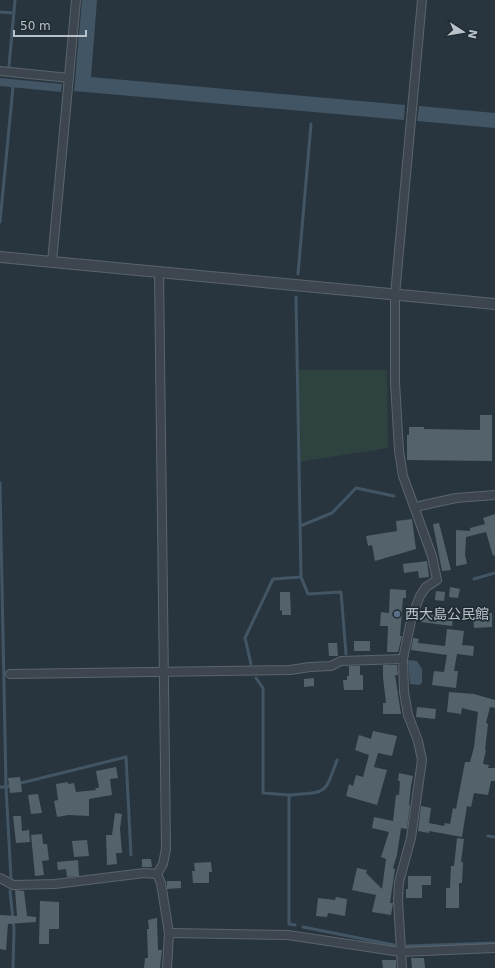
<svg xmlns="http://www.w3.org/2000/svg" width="495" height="968" viewBox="0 0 495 968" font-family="'DejaVu Sans','Noto Sans JP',sans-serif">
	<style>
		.green { fill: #2e4340 }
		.water { fill: #415565 }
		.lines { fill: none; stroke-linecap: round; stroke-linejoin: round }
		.stream { stroke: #415565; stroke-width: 3 }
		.building { fill: #54626b }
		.minor-casing { stroke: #5a646c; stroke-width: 10 }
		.tertiary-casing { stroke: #5a646c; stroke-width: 12 }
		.minor { stroke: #3d464e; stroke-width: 8 }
		.tertiary { stroke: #3d464e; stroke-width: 10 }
		.service-dot { fill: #5c6f8a; stroke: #212c33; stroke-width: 1.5 }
		.labels { text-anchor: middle; stroke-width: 3.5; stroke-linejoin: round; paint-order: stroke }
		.poi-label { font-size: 14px; fill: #b9c1c9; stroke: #212c33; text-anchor: start }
	</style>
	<rect width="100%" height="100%" fill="#29353e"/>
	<path class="green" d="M297,370h90l1,78 -90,14z"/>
	<g class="water">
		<path d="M82,0h15l-6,77 314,28 -1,15 -330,-29z"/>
		<path d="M0,78l62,6 -1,8 -61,-6z"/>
		<path d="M419,106l76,7v15l-78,-7z"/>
		<path d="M408,660l9,1 5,8v14l-3,2 -9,-1z"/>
	</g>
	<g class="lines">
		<g class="stream">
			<path d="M0,12l14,1"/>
			<path d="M9,66l6,-66"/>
			<path d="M0,222l13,-135"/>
			<path d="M298,274l13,-150"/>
			<path d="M0,483l6,304 6,-2"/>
			<path d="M300,526l32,-13 24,-25 38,8"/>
			<path d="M301,577l7,17 33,-2 5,62"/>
			<path d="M474,579l21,-6"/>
			<path d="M251,664l-6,-26 28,-59 28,-2 -5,-280"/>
			<path d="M256,678l7,10v105l26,2"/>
			<path d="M17,784l109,-27 5,98"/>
			<path d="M0,787h6l5,92"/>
			<path d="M488,836l7,1"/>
			<path d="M10,891l4,38 -1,39"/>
			<path d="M295,925l-6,-1v-129c38,-3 35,1 48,-35"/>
			<path d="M303,927l91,18"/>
			<path d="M407,946l88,-3"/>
		</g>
	</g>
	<g class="building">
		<path d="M480,415h12v46l-85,-1v-25h2v-8h15v2l56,1z"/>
		<path d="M495,514v41l-2,1 -7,-24 -20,5 -1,18 2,9 -11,2v-36l14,1v-3l15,-4 -2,-6z"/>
		<path d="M412,519l4,30 -41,12 -3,-16 -4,1 -2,-10 31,-5 -1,-10z"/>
		<path d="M439,523l12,47 -9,1 -9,-47z"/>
		<path d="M427,561l2,16 -10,1 -1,-7 -14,2 -1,-9z"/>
		<path d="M450,587l10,2 -2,9 -9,-1z"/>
		<path d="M390,589l16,1v8h-3l-3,38h2l-4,16h-11l1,-26h-8l1,-14 8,1z"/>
		<path d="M436,591l9,1 -1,9 -9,-1z"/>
		<path d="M280,592h10l1,23h-9v-5l-2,1z"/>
		<path d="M492,613v14l-18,1 -1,-14z"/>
		<path d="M422,614l31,3 -1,9 -31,-4z"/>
		<path d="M447,629l17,2 -2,14 12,1 -1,10 -16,-2 -3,17h4l-2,17 -24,-3 2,-14 10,1 3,-17 -36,-5 2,-12 6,1 -1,4 27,3z"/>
		<rect x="354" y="641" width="16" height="10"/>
		<path d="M328,643h9l1,13h-9z"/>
		<path d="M383,665h14l1,10h-3l6,39h-18v-11h3l-3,-26z"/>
		<path d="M349,666h11v9h3v15h-19l-1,-10h4v-4h2z"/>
		<path d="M314,678v8l-10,1v-8z"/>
		<path d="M449,692l25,2 21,6v8l-5,-1 -4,16 2,1 -3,26h1l-3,14 6,1 -1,3h7v13h-4l-3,14 -14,-2 -3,14 -4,-1 -5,31 -33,-6v2l-11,-2 3,-25 10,2 -2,15 15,3 1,-3 5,1 3,-16 3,1 9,-47h5l4,-15 4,-35 -16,-4 -1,6 -14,-2z"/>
		<path d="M417,707l19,2 -1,10 -19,-2z"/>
		<path d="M373,731l24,5 -5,20 -14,-3 -4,14 13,3 -10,35 -31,-9 3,-12 4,2 3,-11 7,2 6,-22 -14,-5 4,-15 12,4z"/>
		<path d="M116,767l2,11 -8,1 2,16 -23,4v17l-20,-1 -12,2 -3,-16 4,-1 -2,-16 12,-2v2l6,-1 2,9 20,-2 -1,-2h4l-3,-17z"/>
		<path d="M399,773l14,3 -2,10 -2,19h1l-3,24 -6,-1 -4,27 -4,13 2,1 -5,34h3l-2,12 -19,-3 4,-17 -24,-5 5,-22 10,2 -1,3 16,16 4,-30 -5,-2 8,-25 -17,-4 2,-11 19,4 3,-26h3l1,-14h-2z"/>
		<path d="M20,777l2,15 -12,1 -2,-15z"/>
		<path d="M38,794l4,19 -11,1 -3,-19z"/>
		<path d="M115,813l7,1 -2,15 2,24h-6l1,11 -10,1 -1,-30h6z"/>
		<path d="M13,816h8l1,15 7,-1 1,12 -14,1z"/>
		<path d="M42,834l1,10h4l2,16 -7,1 2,14 -9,1 -4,-41z"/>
		<path d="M457,838l7,1 -3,23h2l-1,21h-3v25h-13v-20h4l1,-22h3z"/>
		<path d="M87,840l2,16 -15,1 -2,-16z"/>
		<path d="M142,859h9l1,8h-10z"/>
		<path d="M78,860l1,16 -12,1 -1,-8 -8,1 -1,-8z"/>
		<path d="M211,862l1,10h-3v11h-16l-1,-12h3l-1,-8z"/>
		<path d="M408,876h23v9h-9v13h-16v-9h2z"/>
		<path d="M167,881h14v7l-14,1z"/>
		<path d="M15,890l9,1 3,25 9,1v5l-28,2 -2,26 -6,-1v-34l17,1z"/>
		<path d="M336,897l11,2 -2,17 -17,-3 -1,4 -11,-1 2,-18 17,2z"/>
		<path d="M40,901l19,1v27h-10v15h-10z"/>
		<path d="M157,918l1,32h4l-2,18h-16l1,-10h3l-1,-29h2l-1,-9z"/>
		<path d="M411,958h13l1,10h-13z"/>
		<path d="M382,960h14v8h-13z"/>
	</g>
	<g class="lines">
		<defs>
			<g id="minor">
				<path d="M0,71l69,7"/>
				<path d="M52,262l24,-262"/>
				<path d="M415,507l41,-9 39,-3"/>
				<path d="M10,674l280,-4 20,-3 21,-1 10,-5 62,-2"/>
				<path d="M157,874l6,-10 3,-15 -7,-577"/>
				<path d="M157,874l4,9 8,50 -2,35"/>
				<path d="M0,878l13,7 42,-1 89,-11 13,1"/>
				<path d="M169,933l119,2 113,17 94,-4"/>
				<path d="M402,968l-4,-68 1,-18 12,-44 11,-78 -4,-19 -10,-26 -4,-23 -1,-33 9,-43 8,-20 6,-9 11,-7 -5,-24 -29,-80 -4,-25 -4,-69v-87l27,-295"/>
			</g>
			<path id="tertiary" d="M0,257l495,47"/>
		</defs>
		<use href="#minor" class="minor-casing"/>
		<use href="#tertiary" class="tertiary-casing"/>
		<use href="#minor" class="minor"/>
		<use href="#tertiary" class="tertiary"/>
	</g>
	<circle class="service-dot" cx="397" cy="614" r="4"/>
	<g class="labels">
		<g class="poi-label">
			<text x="405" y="619">西大島公民館</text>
		</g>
	</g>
	<g transform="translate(463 32) rotate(102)" stroke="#212c33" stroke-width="3" paint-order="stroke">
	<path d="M0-3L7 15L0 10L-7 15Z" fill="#b9c1c9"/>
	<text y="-6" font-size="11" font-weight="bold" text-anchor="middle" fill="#b9c1c9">N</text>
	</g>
	<path d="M14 30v6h72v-6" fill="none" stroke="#b9c1c9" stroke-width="2"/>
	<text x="20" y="30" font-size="12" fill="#b9c1c9" stroke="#212c33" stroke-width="3" paint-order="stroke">50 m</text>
</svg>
